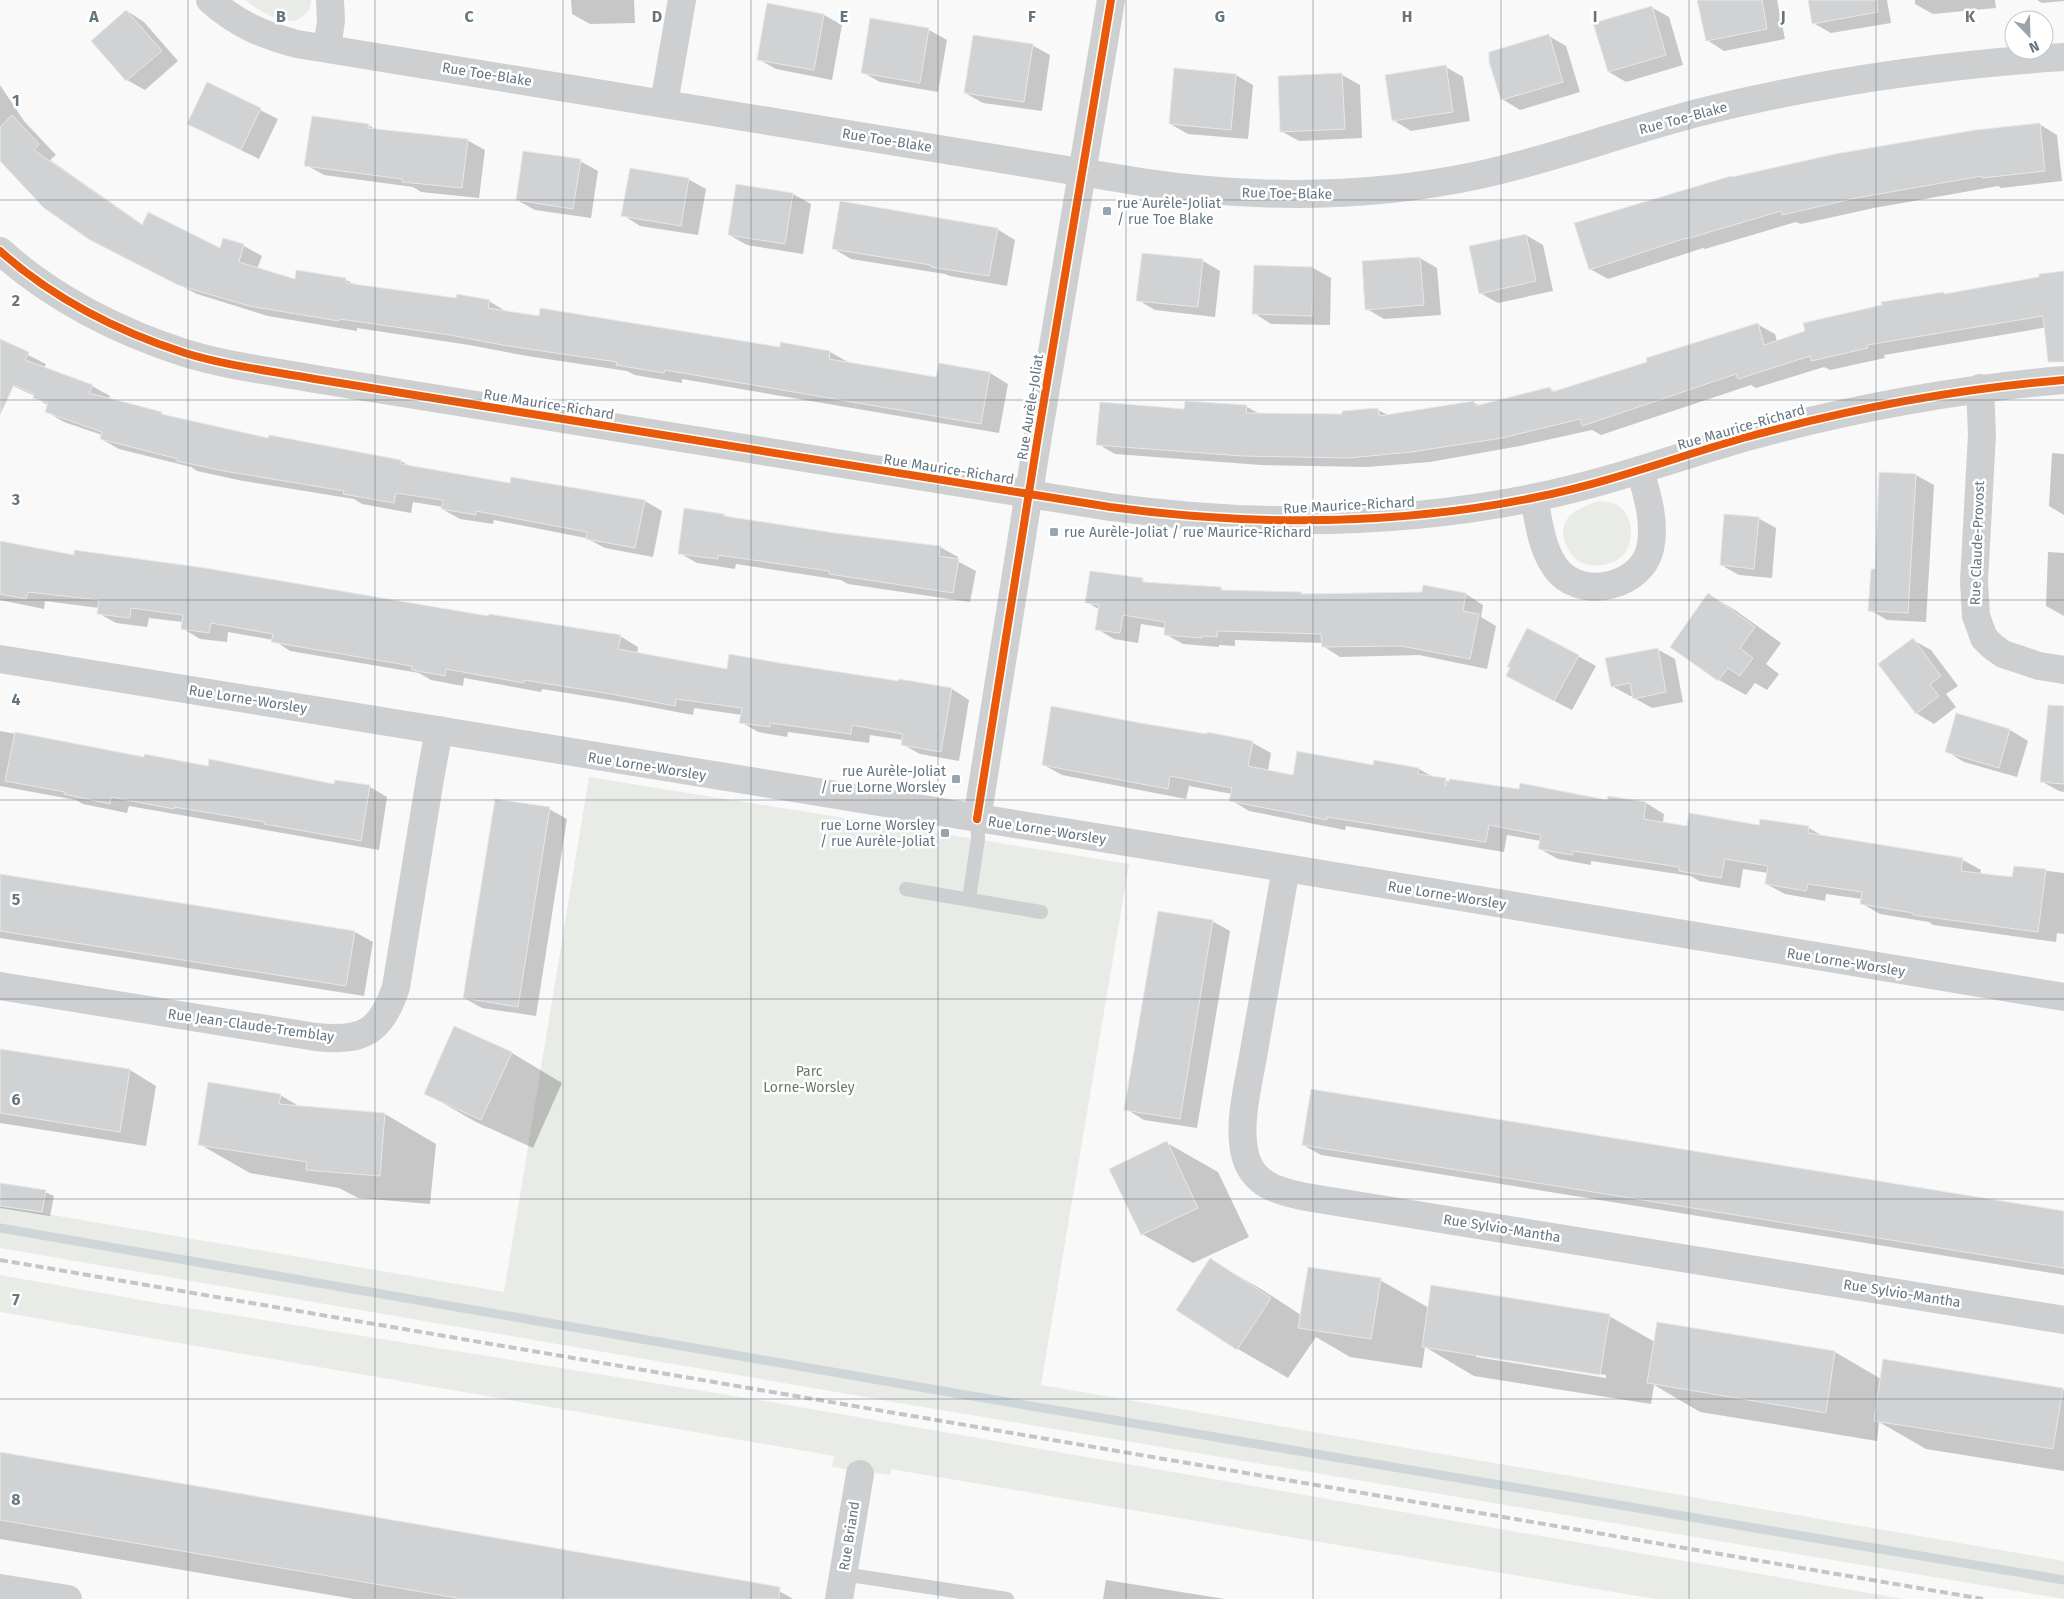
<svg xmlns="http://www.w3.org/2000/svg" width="2064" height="1599" viewBox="0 0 2064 1599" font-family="'Fira Sans',sans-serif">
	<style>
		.green { fill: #e8ebe6 }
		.shadow { fill: #0003; fill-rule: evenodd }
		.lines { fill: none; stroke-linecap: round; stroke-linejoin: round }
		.stream { stroke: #ced6d9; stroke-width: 9 }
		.building { fill: #d0d2d3; stroke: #e8e8e8 }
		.service { stroke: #cecfd0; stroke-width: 14 }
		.minor { stroke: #cecfd0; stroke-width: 28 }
		.rail { stroke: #c3c5c6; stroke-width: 4; stroke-dasharray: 8 4; stroke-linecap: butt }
		.cycleway-casing { stroke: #fff; stroke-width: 11 }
		.cycleway { stroke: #e8590c; stroke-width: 8 }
		.grid { fill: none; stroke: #657683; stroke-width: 1; stroke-opacity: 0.55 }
		.poi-dot { fill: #99a4ac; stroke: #fff; stroke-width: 2 }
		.labels { text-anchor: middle; stroke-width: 5; stroke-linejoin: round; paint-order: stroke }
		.street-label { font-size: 14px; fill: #657683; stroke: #fff }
		.poi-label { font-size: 14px; fill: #657683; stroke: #fff; text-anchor: start }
		.park-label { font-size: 14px; fill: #687a64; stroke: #fff }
		.grid-label { font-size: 16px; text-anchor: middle; font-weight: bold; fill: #657683; stroke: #fff; stroke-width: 5; stroke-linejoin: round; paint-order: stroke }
	</style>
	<rect width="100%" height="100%" fill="#f9f9f9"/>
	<g class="green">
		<path d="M245,0h66c0,7 -3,13 -9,17 -16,12 -43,-7 -57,-17z"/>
		<path d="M1599,501c8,1 16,1 22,7 12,10 13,34 3,46 -10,12 -33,15 -46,7 -7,-5 -10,-12 -13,-19 -9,-25 15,-35 34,-41z"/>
		<path d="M589,777l540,87 -88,521 1023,176v38l-1164,-196 -900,-155v-42l504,86z"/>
		<path d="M0,1275l158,28 595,96 1150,200h-248l-764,-130 -1,6 -58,-8 2,-11 -834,-144z"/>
	</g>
	<g class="shadow">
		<path d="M571,0h63l1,23 -45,1 -18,-10z"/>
		<path d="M1728,0h49l8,39 -61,12 -17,-11z"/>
		<path d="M1809,0h78l4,23 -60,10 -18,-10z"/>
		<path d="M1915,0h80l1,8 -63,6 -18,-10z"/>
		<path d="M2037,0h27v1l-22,2z"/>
		<path d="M768,5l56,10 18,10 -10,55 -56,-11 -18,-10z"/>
		<path d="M1651,7l18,10 14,48 -57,17 -17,-10z"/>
		<path d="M127,11l17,11 34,39 -33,29 -18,-10z"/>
		<path d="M871,20l58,10 18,10 -9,52 -58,-10 -18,-10z"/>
		<path d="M1549,36l17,10 14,46 -60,18 -18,-11z"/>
		<path d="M1032,45l18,10 -8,56 -59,-8 -18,-10z"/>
		<path d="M1446,67l17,10 7,44 -59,10 -18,-11z"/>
		<path d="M1236,75l17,10 -5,54 -60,-5 -18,-10z"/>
		<path d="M1342,75l18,10 2,53 -63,3 -18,-10z"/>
		<path d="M208,84l70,35 -19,40 -71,-35z"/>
		<path d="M0,85l24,36 32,34 -6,5 93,65 77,25 4,-11 20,7 18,10 -5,13 39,12 50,-1 10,5 101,14 32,2 18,11 274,37 1,-5 48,8 18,10 89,16 3,-13 50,8 18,11 -9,49 -317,-54v4l-47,-8 -8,-4 -100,-15 -58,-11 -112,-17v3l-89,-15 -71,-22 -88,-45 -109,-89z"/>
		<path d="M2039,124l18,11 5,46 -61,7 -3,-2 -124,22 -73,16 -5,-2 -91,27 -2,-1 -95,31 -18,-10 143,-91z"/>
		<path d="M368,125l9,5 90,10 18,10 -6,48 -58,-6 -8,-5 -89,-12 -18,-10z"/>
		<path d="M580,161l18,10 -7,47 -56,-8 -18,-10z"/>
		<path d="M688,179l18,10 -8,46 -58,-9 -17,-11z"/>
		<path d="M737,185l56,9 18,10 -8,50 -56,-9 -18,-10z"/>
		<path d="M997,229l18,11 -8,46 -57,-10 -5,-2 -94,-15 -17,-10z"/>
		<path d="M1526,235l17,10 10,46 -55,12 -18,-10z"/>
		<path d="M1420,258l17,10 4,47 -57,4 -17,-10z"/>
		<path d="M1203,261l17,10 -5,46 -60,-7 -17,-10z"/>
		<path d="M1255,266l58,2 18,10 -1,47 -59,-1 -17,-11z"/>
		<path d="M2064,272v59l-10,-5 -170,29 1,3 -55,12 -6,-3 -68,21 -5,-3 -150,50 -9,-5 -72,16 -90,16 -63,5 -106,-2 -146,-11 -17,-10 87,-33 62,-4 13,7 84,1 34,-5 10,5 85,-13 7,4 70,-17 6,3 92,-30 109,-38 18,10 2,8 166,-49 4,2z"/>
		<path d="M0,341l46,23 -2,4 48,18 18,10 -1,2 52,15 8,4 100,22 1,-2 131,24 12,7 98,16 134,17 17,10 -9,46 -48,-9 -19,-10 -92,-18 -1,4 -33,-5 -18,-10 1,-2 -30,-5 -2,11 -49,-9 -8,-5 -111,-18 -46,-10 -6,-4 -72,-18 -18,-10 1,-4 -38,-13 -17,-10 2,-6 -15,-9 1,-1 -35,-16z"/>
		<path d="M2052,453l12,1v61l-15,-9z"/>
		<path d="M1880,473l36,2 18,10 -8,137 -39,-2 -17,-10 6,-40z"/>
		<path d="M724,515l7,4 104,15 105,13 18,10 -1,4 19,10 -6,31 -122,-18 -7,-4 -105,-16 -1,5 -38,-6 -18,-10z"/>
		<path d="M1758,518l18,10 -4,50 -33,-3 -18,-10z"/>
		<path d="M0,542l75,15 261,33 45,8 4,2 235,36 18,11 -1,7 91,17 224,18 17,11 -10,61 -39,-7 -18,-10 1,-4 -33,-5 -1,8 -81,-11 -1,5 -29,-5 -17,-10 1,-7 -48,-7 -1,7 -64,-12 -87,-14 -1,3 -77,-14 -1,8 -32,-6 -12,-7 -129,-22 -17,-11 -45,-8 -1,10 -27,-3 -18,-11 1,-6 -34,-4 -2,9 -31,-4 -18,-10 1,-5 -54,-7 -1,8 -44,-9z"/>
		<path d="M2048,552l16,1v63l-18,-10z"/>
		<path d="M1142,580l7,4 72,5 4,2 79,4 162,-1 17,11 -2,12 15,9 -9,43 -68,-14 -79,2 -17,-11v-3l-88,-3v6l-16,-1v2l-36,-3 -18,-10 1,-6 -25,-4 -3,19 -24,-4 -17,-10 3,-19 -13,-8z"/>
		<path d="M1709,595l26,15 46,33 -15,21 13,10 -12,16 -12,-7 -9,12 -27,-15 -47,-33z"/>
		<path d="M1913,640l18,10 27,36 -12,8 10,13 -22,17 -18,-11z"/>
		<path d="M1657,649l18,10 8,43 -31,6 -18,-10v-2h-4l-18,-10z"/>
		<path d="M1578,656l18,10 -24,44 -47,-24z"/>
		<path d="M1957,715l53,15 18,11 -11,36 -53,-15 -18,-11z"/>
		<path d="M0,731l145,27 190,27 35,2 17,10 -8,53 -250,-44 -2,7 -44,-9 -7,-4 -76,-14z"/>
		<path d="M1208,734l45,9 18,10 -3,18 26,5 80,-9 1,-5 44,7 16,9 15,4 158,19 38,2 18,11 -1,9 25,4 121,1 17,10 137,22 18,10 -1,5 33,4 2,-12 49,6v61l-7,-1 -1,9 -123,-17 -4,-3 -49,-8 -19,-11 1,-4 -36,-5 -1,7 -40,-7 -19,-10 2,-11 -25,-4 -3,19 -41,-7 -8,-5 -100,-15v4l-33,-6 -18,-10 1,-8 -34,-6 -3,17 -158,-26 -1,4 -96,-19 -18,-11 1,-6 -43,-8 -3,13 -124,-24 -18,-10z"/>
		<path d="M2064,741v51l-5,-1 -18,-10z"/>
		<path d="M549,809l18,10 -31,197 -54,-8 -18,-10z"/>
		<path d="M0,876l355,56 18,10 -9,54 -364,-58z"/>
		<path d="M1212,921l18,10 -33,197 -53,-8 -18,-11z"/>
		<path d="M455,1028l57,25 50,30 -29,65 -57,-26 -51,-29z"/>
		<path d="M0,1050l130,20 26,16 -10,60 -146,-23z"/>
		<path d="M280,1095l22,13 83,6 51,30 -6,60 -72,-6 -19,-10 -89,-15 -51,-29z"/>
		<path d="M1167,1143l51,29 31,65 -56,26 -51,-29z"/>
		<path d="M1303,1145l761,68v62l-743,-120z"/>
		<path d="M0,1183l45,9 9,4 -4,20 -50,-8z"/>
		<path d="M1210,1260l51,29 40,26 79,-35 49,28 180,8 46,26 3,-18 177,28 46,27 181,10 2,1v81l-138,-22 -47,-27 -2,19 -177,-29 -46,-27 -3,19 -177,-28 -49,-29 -3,21 -72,-11 -34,-20 -28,41 -50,-29 -60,-40zM1476,1354l130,21v3l-130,-21z"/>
		<path d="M0,1453l772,134 21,12h-439l-354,-60z"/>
		<path d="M1106,1580l119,19h-122z"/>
	</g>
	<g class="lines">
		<path class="stream" d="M0,1228l954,165 1110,187"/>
	</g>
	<g class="building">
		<path d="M1697,0h65l5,29 -61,12z"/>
		<path d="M1808,0h69l1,12 -66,12z"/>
		<path d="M767,3l57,11 -10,56 -57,-10z"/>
		<path d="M1652,6l14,49 -58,17 -15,-49z"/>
		<path d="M126,10l36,41 -36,30 -35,-40z"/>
		<path d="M870,18l59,10 -9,55 -59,-10z"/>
		<path d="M1549,34l14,48 -62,18 -12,-38v-10z"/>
		<path d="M973,35l60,9 -9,58 -60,-9z"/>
		<path d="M1446,65l7,47 -61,9 -7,-46z"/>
		<path d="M1174,68l62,6 -5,56 -62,-6z"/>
		<path d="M1342,73l3,56 -65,3 -2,-56z"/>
		<path d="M207,82l54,26 -20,42 -54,-26z"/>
		<path d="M12,115l27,29 -5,6 108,75 6,-13 72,36 3,-10 21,6 -5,18 56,17 1,-9 50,8v5l110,15 1,-4 33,6 -2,8 51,8 1,-8 240,39v-5l50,9 -1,8 107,18 3,-14 51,9 -9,52 -316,-54 -1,3 -48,-8 1,-3 -109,-16 -58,-11 -110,-16 -1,2 -90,-15 -71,-21 -88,-45 -46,-32 -44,-47v-34z"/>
		<path d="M312,116l57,8 -1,4 100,11 -6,49 -60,-6v-3l-98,-13z"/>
		<path d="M2040,123l5,48 -63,7v-2l-126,22 -74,17 -1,-4 -95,28v-1l-97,32 -15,-47 157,-47 1,1 103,-23 140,-24z"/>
		<path d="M523,151l58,8 -8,50 -57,-9z"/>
		<path d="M630,168l59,10 -8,48 -60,-10z"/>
		<path d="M736,184l57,9 -8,51 -57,-9z"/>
		<path d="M840,201l158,27 -9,48 -58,-9v-2l-99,-16z"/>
		<path d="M1526,234l10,47 -57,13 -10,-48z"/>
		<path d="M1142,253l61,6 -5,48 -62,-6z"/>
		<path d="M1420,257l4,48 -59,5 -3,-49z"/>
		<path d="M1254,265l59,2 -1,49 -60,-2z"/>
		<path d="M2064,271v91h-16l-5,-46 -176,29 1,3 -57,13 -1,-5 -72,23 -2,-5 -154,52 -2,-7 -78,19 -91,14 -62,6 -107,-2 -146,-11 4,-43 84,7 1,-8 62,4 -1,8 96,1v-3l36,-3 1,8 95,-15 1,5 75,-19 2,5 95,-30 -1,-4 112,-35 6,22 41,-14 -2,-8 79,-18 -1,-3 63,-10v2l95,-17v-3z"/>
		<path d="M0,339l29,13 -4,8 68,25 -4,8 73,19 -1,2 107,24 1,-3 132,25v4l109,19 1,-6 134,23 -10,48 -49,-9 1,-7 -111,-21v4l-35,-6 2,-9 -47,-7 -2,10 -51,-9 1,-3 -120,-20 -47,-10 1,-2 -78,-20 2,-7 -57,-20 3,-9 -15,-5 1,-4 -20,-9 -14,30z"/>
		<path d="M1879,472l37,2 -8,139 -40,-2 3,-42h4z"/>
		<path d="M684,508l40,6v2l111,17 105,13 -1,10 20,3 -6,34 -124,-19v-3l-111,-16v4l-40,-5z"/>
		<path d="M1724,514l35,3 -5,52 -34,-4z"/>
		<path d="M0,541l74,14v-5l131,18 283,48 1,-2 132,21 -3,14 109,20 2,-15 51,9 118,18 1,-2 53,9 -11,64 -40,-7 2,-11 -51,-9 -1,9 -81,-11v4l-31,-4 3,-15 -66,-9 -1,7 -64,-12 -87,-14v3l-78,-14 -1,7 -33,-6v-4l-141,-24 2,-8 -62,-11 -2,10 -28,-4 2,-14 -52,-7 -1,10 -33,-4 2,-14 -71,-8 -2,7 -26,-5z"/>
		<path d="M1090,571l53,7 -1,4 79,5v3l81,2 -1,2 121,-2 1,-7 43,8 -3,18 16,3 -9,45 -69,-13 -79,1 -1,-13 -103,-3 -1,6 -15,-1v2l-38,-3 1,-13 -42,-7 -3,18 -25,-3 4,-25 -14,-2z"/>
		<path d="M1708,593l47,34 -15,21 13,10 -13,18 -12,-8 -10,13 -48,-34z"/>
		<path d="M1527,628l52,27 -25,46 -48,-25 4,-9h-3z"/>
		<path d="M1913,638l28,38 -11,8 9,12 -23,18 -38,-50z"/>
		<path d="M1658,648l8,44 -33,7 -3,-16 -19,4 -6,-29z"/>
		<path d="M2048,705l16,1v78l-24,-2z"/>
		<path d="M1051,706l89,17 67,11v-2l46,9 -5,25 45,9 4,-24 76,14 1,-5 45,8 -1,6 28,4 -1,9 5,-8 69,10 1,-6 87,17 1,-4 38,6 -2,17 43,7 2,-13 70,12 1,-6 49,7 -1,7 155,25 -2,13 51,6 2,-11 32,3 -8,63 -125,-17v-2l-53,-9 2,-12 -54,-8 -2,7 -41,-7 3,-18 -43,-7 -4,19 -42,-7v-4l-106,-16 -1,4 -34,-6 3,-14 -52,-10 -3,17 -159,-25v3l-98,-19 3,-13 -62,-12 -2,13 -126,-24z"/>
		<path d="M1956,713l54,16 -11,39 -54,-16z"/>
		<path d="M15,732l129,25v-3l64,12 1,-7 125,25 1,-4 35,5 -9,56 -97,-17 1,-2 -91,-15v2l-63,-12 -1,7 -46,-10 1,-2 -60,-11z"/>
		<path d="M495,799l55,8 -32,200 -55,-9z"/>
		<path d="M0,874l355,57 -9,55 -346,-55z"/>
		<path d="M1158,911l55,9 -33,199 -56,-9z"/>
		<path d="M454,1026l58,26 -31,68 -57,-26z"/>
		<path d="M0,1049l130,20 -10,63 -120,-19z"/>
		<path d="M208,1082l73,12 -2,10 106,9 -5,63 -74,-6 1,-8 -109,-17z"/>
		<path d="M1311,1089l753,122v57l-762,-123z"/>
		<path d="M1167,1141l31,67 -57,27 -32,-66z"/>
		<path d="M0,1183l46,7 -4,22 -42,-6z"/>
		<path d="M1210,1258l61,40 -34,52 -61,-40z"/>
		<path d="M1308,1267l73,11 -10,61 -73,-11z"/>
		<path d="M1431,1285l179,29 -10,61 -178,-28z"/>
		<path d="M1657,1322l178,29 -9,62 -179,-30z"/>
		<path d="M1883,1359l180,29 -10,61 -179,-28z"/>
		<path d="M0,1452l780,135 -1,12h-316l-463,-79z"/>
	</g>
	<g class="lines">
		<g class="service">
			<path d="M906,889l135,23"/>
			<path d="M969,899l9,-60 -1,-20"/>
			<path d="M843,1574l164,25"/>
		</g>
		<g class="minor">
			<path d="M210,0c27,24 52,35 87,44l844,138c113,17 226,17 338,-7 75,-16 147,-44 222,-63 119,-30 240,-47 363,-55"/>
			<path d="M327,48l4,-27 -1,-21"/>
			<path d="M664,103l18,-103"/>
			<path d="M0,251c52,47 119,81 185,102 42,13 87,18 130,26l795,128c141,19 286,19 427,-10 70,-14 137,-39 206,-59 106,-29 212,-49 321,-58"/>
			<path d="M1980,388l2,46 -8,148 2,34 8,22 8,8 11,8 36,12 25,4"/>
			<path d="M1534,498c5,25 8,56 26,75 26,26 81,13 90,-24 6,-26 -3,-55 -10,-79"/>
			<path d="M0,659l1286,209 778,129"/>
			<path d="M977,819l61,-383 73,-436"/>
			<path d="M1286,868c-10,59 -21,118 -31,177 -5,34 -20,83 -8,116 10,26 35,31 59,36l758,123"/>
			<path d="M0,986l316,51c47,5 65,-5 80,-50l34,-208 9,-49"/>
			<path d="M0,1588l68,11"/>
			<path d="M839,1599l21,-125"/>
		</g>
		<path class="rail" d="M0,1260l1983,339"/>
		<defs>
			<g id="cycleway">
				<path d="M0,251c52,47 119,81 185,102 42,13 87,18 130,26l795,128c141,19 286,19 427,-10 70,-14 137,-39 206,-59 106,-29 212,-49 321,-58"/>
				<path d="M977,819l61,-383 73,-436"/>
			</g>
		</defs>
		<use href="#cycleway" class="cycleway-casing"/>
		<use href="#cycleway" class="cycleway"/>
	</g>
	<path class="grid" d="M188,0v1599M375,0v1599M563,0v1599M751,0v1599M938,0v1599M1126,0v1599M1313,0v1599M1501,0v1599M1689,0v1599M1876,0v1599M0,200h2064M0,400h2064M0,600h2064M0,800h2064M0,999h2064M0,1199h2064M0,1399h2064"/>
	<g class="poi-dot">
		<rect x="1102" y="206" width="10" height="10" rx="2.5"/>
		<rect x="1049" y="527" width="10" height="10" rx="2.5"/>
		<rect x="951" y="774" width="10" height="10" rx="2.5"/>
		<rect x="940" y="828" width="10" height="10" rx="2.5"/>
	</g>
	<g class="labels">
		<g class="street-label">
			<text transform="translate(487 74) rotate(9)" y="5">Rue Toe-Blake</text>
			<text transform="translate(1683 118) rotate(-15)" y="5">Rue Toe-Blake</text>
			<text transform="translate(887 140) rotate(9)" y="5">Rue Toe-Blake</text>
			<text transform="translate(1287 193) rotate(1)" y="5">Rue Toe-Blake</text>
			<text transform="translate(549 404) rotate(9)" y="5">Rue Maurice-Richard</text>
			<text transform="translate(1030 407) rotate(-81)" y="5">Rue Aurèle-Joliat</text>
			<text transform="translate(1741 427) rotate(-16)" y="5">Rue Maurice-Richard</text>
			<text transform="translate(949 469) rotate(9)" y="5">Rue Maurice-Richard</text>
			<text transform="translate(1349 505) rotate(-3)" y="5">Rue Maurice-Richard</text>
			<text transform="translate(1977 543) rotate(-88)" y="5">Rue Claude-Provost</text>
			<text transform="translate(248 699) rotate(9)" y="5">Rue Lorne-Worsley</text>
			<text transform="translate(647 766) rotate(9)" y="5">Rue Lorne-Worsley</text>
			<text transform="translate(1047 830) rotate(9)" y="5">Rue Lorne-Worsley</text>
			<text transform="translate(1447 895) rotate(9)" y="5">Rue Lorne-Worsley</text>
			<text transform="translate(1846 962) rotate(9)" y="5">Rue Lorne-Worsley</text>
			<text transform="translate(251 1025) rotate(8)" y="5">Rue Jean-Claude-Tremblay</text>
			<text transform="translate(1502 1228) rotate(9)" y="5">Rue Sylvio-Mantha</text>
			<text transform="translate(1902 1293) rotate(9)" y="5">Rue Sylvio-Mantha</text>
			<text transform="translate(849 1536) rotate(-81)" y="5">Rue Briand</text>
		</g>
		<g class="poi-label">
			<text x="1117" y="208">rue Aurèle-Joliat<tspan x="1117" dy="16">/ rue Toe Blake</tspan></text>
			<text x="1064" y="537">rue Aurèle-Joliat / rue Maurice-Richard</text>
			<text x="946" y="776" text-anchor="end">rue Aurèle-Joliat<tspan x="946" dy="16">/ rue Lorne Worsley</tspan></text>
			<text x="935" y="830" text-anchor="end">rue Lorne Worsley<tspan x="935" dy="16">/ rue Aurèle-Joliat</tspan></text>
		</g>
		<g class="park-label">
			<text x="809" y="1076">Parc<tspan x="809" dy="16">Lorne-Worsley</tspan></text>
		</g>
	</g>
	<g class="grid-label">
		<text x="94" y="22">A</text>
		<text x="281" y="22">B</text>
		<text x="469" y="22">C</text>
		<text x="657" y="22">D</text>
		<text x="844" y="22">E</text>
		<text x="1032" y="22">F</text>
		<text x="1220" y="22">G</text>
		<text x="1407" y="22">H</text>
		<text x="1595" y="22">I</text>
		<text x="1783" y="22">J</text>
		<text x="1970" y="22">K</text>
		<text x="16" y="106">1</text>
		<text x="16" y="306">2</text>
		<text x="16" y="505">3</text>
		<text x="16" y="705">4</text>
		<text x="16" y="905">5</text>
		<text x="16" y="1105">6</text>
		<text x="16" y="1305">7</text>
		<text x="16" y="1505">8</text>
	</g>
	<g transform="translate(2029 35) rotate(157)"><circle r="24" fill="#ffffff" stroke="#c1c8cd"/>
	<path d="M0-4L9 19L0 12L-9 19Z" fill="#99a4ac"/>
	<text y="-8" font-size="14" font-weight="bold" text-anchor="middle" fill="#657683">N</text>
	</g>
</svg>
